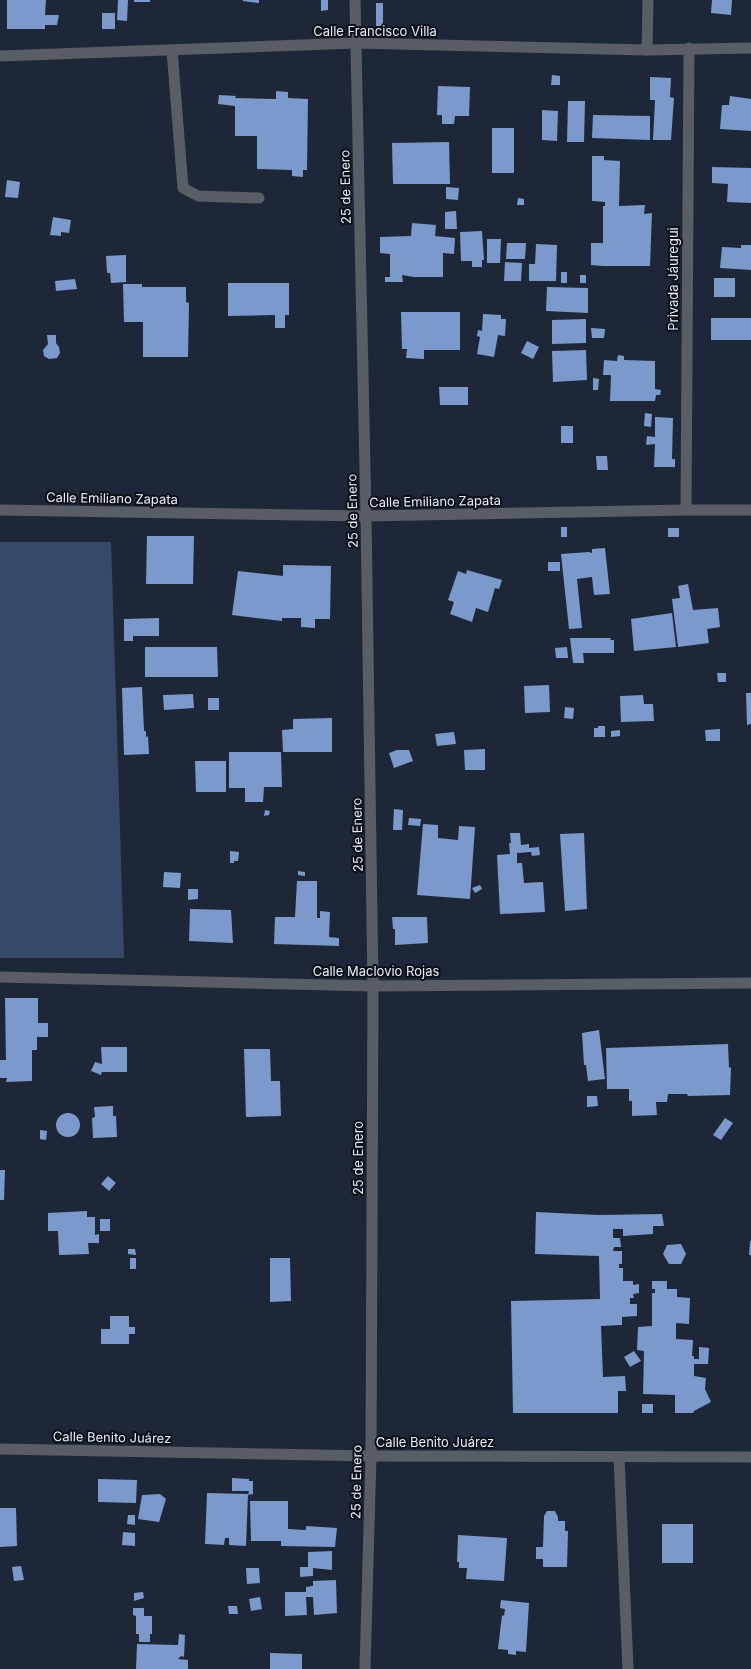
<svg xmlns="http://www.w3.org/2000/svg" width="751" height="1669" viewBox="0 0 751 1669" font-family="Inter,sans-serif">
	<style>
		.green { fill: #374868 }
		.building { fill: #7c99cc }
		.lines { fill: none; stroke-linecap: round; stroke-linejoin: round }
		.service { stroke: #595e66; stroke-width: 11 }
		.minor { stroke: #595e66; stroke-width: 11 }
		.labels { text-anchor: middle; stroke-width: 4; stroke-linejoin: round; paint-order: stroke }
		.street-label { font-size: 13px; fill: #e8eefa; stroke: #0c1018 }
	</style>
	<rect width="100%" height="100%" fill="#1e2738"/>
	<path class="green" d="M0,542h111l13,416h-124z"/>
	<g class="building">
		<path d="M7,0h39l-1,15h14l-2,10h-12v4h-38z"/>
		<path d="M118,0h10l-1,21 -10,-1z"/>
		<rect x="134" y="0" width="16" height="2"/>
		<path d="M243,0h16v3l-16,-2z"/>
		<path d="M321,0h7v10l-7,1z"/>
		<path d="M712,0h20l-1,15 -20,-2z"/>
		<rect x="376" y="3" width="7" height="23"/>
		<rect x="102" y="13" width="13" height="16"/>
		<path d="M552,75l8,1v9h-9z"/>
		<path d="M650,77l21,1 -1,19 4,1 -3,42h-18l2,-40h-5z"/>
		<path d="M438,86l32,1 -1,29h-14l-1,8h-12v-9h-5z"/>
		<path d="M276,91l12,1v6l20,1 -1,71h-4v7l-11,-1v-6l-35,-1v-33h-22v-30l-17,-2 1,-9 17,1 -1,2 41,1z"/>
		<path d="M730,96l21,3v32l-31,-2 2,-24h7z"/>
		<path d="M568,101h17l-1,41h-17z"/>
		<path d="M542,110l16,1 -1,30 -15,-1z"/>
		<path d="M593,115l57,1v24l-58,-2z"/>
		<rect x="492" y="128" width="22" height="45"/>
		<path d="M449,142l1,42h-57l-1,-41z"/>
		<path d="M592,156h12v4l16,1 -1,45 26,-1 -1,9 8,-1 -2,53h-47l-12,-1v-22h12v-37h2v-4l-13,-1z"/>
		<path d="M712,167l39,1v35l-24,-1 1,-18 -16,-1z"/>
		<path d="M7,180l13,2 -2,16 -13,-1z"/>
		<path d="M446,187l13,1 -1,12 -12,-1z"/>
		<path d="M518,198l6,1v6h-7z"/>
		<path d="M456,211l1,18h-12v-17z"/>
		<path d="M53,217l18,3 -2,13 -8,-1v4l-11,-1z"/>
		<path d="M412,223l24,2 -1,11 20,2 -1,16 -11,-1v24h-29l-12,-2 1,7h-18v-5h5v-23l-10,-1v-16l31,-1z"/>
		<path d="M482,231l2,29h-2v7h-10v-6h-11l-1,-29z"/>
		<path d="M487,239h14l-1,24h-13z"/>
		<path d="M507,243h19l-1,16h-19z"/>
		<path d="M536,244l21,1 -1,36h-27v-17h6z"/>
		<path d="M741,245h10v25l-31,-2 2,-21 19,1z"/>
		<path d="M126,255v27l-15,1 -1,-10h-3l-1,-17z"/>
		<path d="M505,262l17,1 -1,18h-17z"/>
		<rect x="561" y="272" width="6" height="11"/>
		<rect x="580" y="275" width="6" height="8"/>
		<rect x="714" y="278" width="21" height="19"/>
		<path d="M75,279l2,10 -21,2 -1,-10z"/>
		<path d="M228,283h61v32h-4v13h-10v-13l-47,1z"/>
		<path d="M123,284h19v3h44v15l3,1 -1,54h-45v-35h-19z"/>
		<path d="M547,287l41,1v25l-42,-2z"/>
		<path d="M401,312h59v38h-36v9l-18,-1 1,-9h-5z"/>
		<path d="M483,314l18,1v4h5l-1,17 -7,-1 -4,22 -17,-3 3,-17 -3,-1 1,-6 4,1z"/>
		<rect x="711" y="318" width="40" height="22"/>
		<path d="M586,319v24l-34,1v-24z"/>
		<path d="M591,328l14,1 -1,9h-12z"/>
		<path d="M47,335h9v8l3,4 1,6 -3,5 -8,1 -5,-3 -1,-6 5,-6z"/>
		<path d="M527,341l12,6 -6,12 -12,-6z"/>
		<path d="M586,350l1,30 -34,2 -1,-31z"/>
		<path d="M618,355l6,1v4l31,1v28l6,1 -1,5h-4l-1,6h-45l1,-26h-8l1,-15 13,1z"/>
		<path d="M593,378l6,1 -1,11h-5z"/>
		<path d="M439,387h29v18h-28z"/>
		<path d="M645,413l7,1 -1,13 -7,-1z"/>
		<path d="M655,417l18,1 -1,41h3v8h-21l1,-23 -9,1 1,-9 8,1z"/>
		<rect x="561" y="426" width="12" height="17"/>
		<path d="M596,456h11l1,14h-11z"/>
		<rect x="561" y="527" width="6" height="10"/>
		<rect x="668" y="528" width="11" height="9"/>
		<path d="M147,536h47l-1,48h-47z"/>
		<path d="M605,548l5,46 -16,1 -2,-18 -15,2 5,49 -13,1 -8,-75 28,-2 3,1v-4z"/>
		<rect x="548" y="562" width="12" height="9"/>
		<path d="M283,565l48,1 -1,53h-15v9l-14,-1v-9h-19v3l-50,-6 6,-44 45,5z"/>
		<path d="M467,570l35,10 -3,9 -4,-1 -7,24 -12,-4 -4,14 -22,-8 4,-12 -6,-2 10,-29 8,3z"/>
		<path d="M688,584l5,26 25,-2 2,19 -13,2 2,14 -31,4 -6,-48 8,-1 -2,-12z"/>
		<path d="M672,613l4,34 -42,4 -3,-32z"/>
		<path d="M159,618v18h-26v5h-9v-22z"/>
		<path d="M570,638h41l-1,2h4v13h-31l1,10h-11z"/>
		<path d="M145,647h72l1,30h-73z"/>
		<path d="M567,647l1,11h-12l-1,-10z"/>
		<path d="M717,673h9v9h-8z"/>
		<path d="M549,685l1,27 -25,1 -1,-27z"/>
		<path d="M142,687l2,44h2v6l2,-1 1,18 -25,1 -2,-67z"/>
		<path d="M746,693h5v31l-4,1z"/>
		<path d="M193,694l1,14 -30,2 -1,-15z"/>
		<path d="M643,695l1,9h9l1,17 -33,1 -1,-26z"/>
		<rect x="208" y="698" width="11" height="12"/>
		<path d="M565,707l9,1 -1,11 -9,-1z"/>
		<path d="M332,718v34h-49l-1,-22 11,-1v-10z"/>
		<path d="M598,726h7v11h-11v-9h4z"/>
		<path d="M720,729v12h-14l-1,-11z"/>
		<path d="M620,730v6l-9,1v-6z"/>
		<path d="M454,732l2,12 -19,2 -2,-12z"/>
		<path d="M485,749v21h-20l-1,-20z"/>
		<path d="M397,750h12l4,11 -19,7 -5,-15z"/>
		<path d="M229,752h52l1,35h-18l-1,15h-18v-14h-16z"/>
		<path d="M195,761h31v31h-30z"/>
		<path d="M394,809l9,1 -1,20h-9z"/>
		<path d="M265,810l5,1 -1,4 -5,1z"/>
		<path d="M409,818l12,1 -1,7 -12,-1z"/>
		<path d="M423,824l15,1v13l20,2 1,-14 16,1 -5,72 -53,-4z"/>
		<path d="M510,833h10l1,12 8,-1v4l10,-1 1,8 -8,1 -1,-4 -14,1v10h5l2,20 19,-1 2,30 -45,2 -3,-59 13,-1 -1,-11h2z"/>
		<path d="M584,833l3,76 -22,2 -5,-77z"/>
		<path d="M230,851l9,1 -1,9h-4v2h-4z"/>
		<path d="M298,871l7,1v4l-7,-1z"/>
		<path d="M164,872l17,1 -1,15 -17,-1z"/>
		<path d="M297,881h20v37h3v-7l10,1 -1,25 10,1v8l-65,-2 1,-27h20z"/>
		<path d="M480,885l2,4 -7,4 -3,-5z"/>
		<path d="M188,889h10v10l-10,1z"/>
		<path d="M190,909l41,1 2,33 -44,-2z"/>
		<path d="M392,917h35l1,26 -33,2v-16h-2z"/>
		<path d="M5,998h33v25h10v14h-11v13h-5v31l-26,1 1,-4h-7v-18h6z"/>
		<path d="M599,1030l6,49 -17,2 -2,-16h-2l-2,-32z"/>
		<path d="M728,1044l1,24 2,-1 -1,28 -42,1 -1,-2h-19l-1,8h-11l1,13 -25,1v-15h-3v-12h-22l-1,-41z"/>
		<path d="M101,1047h26v25h-25l-1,3 -10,-4 4,-9 7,2z"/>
		<path d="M244,1049h26l1,32h9l1,35 -35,1z"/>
		<path d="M587,1096h10l1,10 -11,1z"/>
		<path d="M113,1106v10h3l1,21 -24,1 -1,-20 3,-1 -1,-10z"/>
		<circle cx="68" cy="1125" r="12"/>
		<path d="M725,1118l8,5 -12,17 -8,-5z"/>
		<path d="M40,1130l7,1 -1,9 -6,-1z"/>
		<path d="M0,1170h5l-1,30h-4z"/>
		<path d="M108,1176l8,7 -7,8 -8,-7z"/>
		<path d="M87,1211v6h8v18l4,-1v9h-11l1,11 -30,1 -1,-24h-10v-18z"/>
		<path d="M536,1212l62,3 64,-1 2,12h-11v8l-30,2v-7h-10v9h7l1,9h-7l-1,4h9v13h-3v4h4v13h10v4l6,-1v9l-6,1 1,4h-4v6h7v12l-15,1v8l-21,1 2,51 22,-1 1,15h-8v22h-105l-2,-112 89,-2 -1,-43 -64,-2z"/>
		<rect x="100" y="1219" width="10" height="12"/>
		<path d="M750,1241h1v14h-2z"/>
		<path d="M681,1244l5,10 -5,10h-12l-6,-10 4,-9z"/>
		<path d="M128,1249h7l1,6 -8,-1z"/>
		<rect x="130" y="1258" width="6" height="11"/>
		<path d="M270,1258h20l1,43 -21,1z"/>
		<path d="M652,1281h15v8h10v8l13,1 -1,26 -13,-1v16l17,1 -1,16h2v3h5v-12l10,1 -1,16h-14v12l12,2 -1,11 6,13 -17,9 -1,2h-18v-18l-32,-1 1,-43 -7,-1 1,-23 14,-1v-33h3v-4h-3z"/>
		<path d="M110,1316h19v11h6v7h-6v10h-28v-15h9z"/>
		<path d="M634,1351l7,10 -11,6 -6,-10z"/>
		<rect x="642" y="1404" width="11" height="9"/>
		<path d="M232,1478l17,1v2h4v13l-5,1 1,-4h-17z"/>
		<path d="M98,1479l39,1 -1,23 -38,-1z"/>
		<path d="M207,1493l41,1 -2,52 -17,-1v-7h-4l-1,7 -19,-1z"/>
		<path d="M160,1494l6,5 -7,23 -21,-3 4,-24z"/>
		<path d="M250,1501h38v28l18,1v-4l31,2 -2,19 -54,-1v-5h-30z"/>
		<path d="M0,1508h16l1,38 -17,1z"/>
		<path d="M547,1511h8l3,6v4h7v10h3l-1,36h-24v-8h-7v-12h7l1,-31z"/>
		<path d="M128,1515h7v10l-8,-1z"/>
		<rect x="662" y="1524" width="31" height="39"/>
		<path d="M123,1532l12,1v13l-13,-1z"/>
		<path d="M458,1535l49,3 -3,43 -38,-2 1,-11h-8v-6h-2z"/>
		<path d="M332,1551v19l-19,-2v8l-13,1v-10h8v-15z"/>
		<path d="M21,1566l3,14 -10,1 -2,-14z"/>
		<path d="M246,1568h13l1,15 -13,1z"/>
		<path d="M336,1580l1,33 -23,2 -1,-18h-7l1,18 -22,1v-24h21v-5l7,-1v-5z"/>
		<path d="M143,1592l1,6 -10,3v-8z"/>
		<path d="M260,1597l2,12 -11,2 -2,-12z"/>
		<path d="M501,1600l28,3 -3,49 -10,-1v4l-8,-1v-4l-10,-1 4,-34 2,1 1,-7 -5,-1z"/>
		<path d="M228,1606h9l1,8h-9z"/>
		<path d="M133,1608h11v8h8v18h-2v8h-11v-8h-3v-18l-3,-1z"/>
		<path d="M179,1634l6,1 -1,22 -3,-1 -3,3 10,1v9h-52l1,-25 41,1z"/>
		<path d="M270,1653l32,1v15h-32z"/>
	</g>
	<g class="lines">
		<g class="service">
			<path d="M172,50l11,138 15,8 61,2"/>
			<path d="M619,1457l9,212"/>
		</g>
		<g class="minor">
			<path d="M355,0l11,516 7,470 -2,470 -6,213"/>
			<path d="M647,50l1,-50"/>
			<path d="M0,56l356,-13 291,7 104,-2"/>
			<path d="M0,510l366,6 320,-6h65"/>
			<path d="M686,510l3,-462"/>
			<path d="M0,977l373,9 378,-3"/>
			<path d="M0,1449l371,7 380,1"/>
		</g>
	</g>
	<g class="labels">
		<g class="street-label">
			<text x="375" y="36">Calle Francisco Villa</text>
			<text transform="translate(345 187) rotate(-91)" y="5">25 de Enero</text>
			<text transform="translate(673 279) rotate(-90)" y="5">Privada Jáuregui</text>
			<text transform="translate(112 498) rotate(1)" y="5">Calle Emiliano Zapata</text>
			<text transform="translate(435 501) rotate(-1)" y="5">Calle Emiliano Zapata</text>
			<text transform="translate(352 511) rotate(-91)" y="5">25 de Enero</text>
			<text transform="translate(357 835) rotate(-91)" y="5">25 de Enero</text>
			<text x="376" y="976">Calle Maclovio Rojas</text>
			<text transform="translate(358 1158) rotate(-90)" y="5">25 de Enero</text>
			<text transform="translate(112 1437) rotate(1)" y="5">Calle Benito Juárez</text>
			<text x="435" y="1447">Calle Benito Juárez</text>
			<text transform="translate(356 1482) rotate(-89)" y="5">25 de Enero</text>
		</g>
	</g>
</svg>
